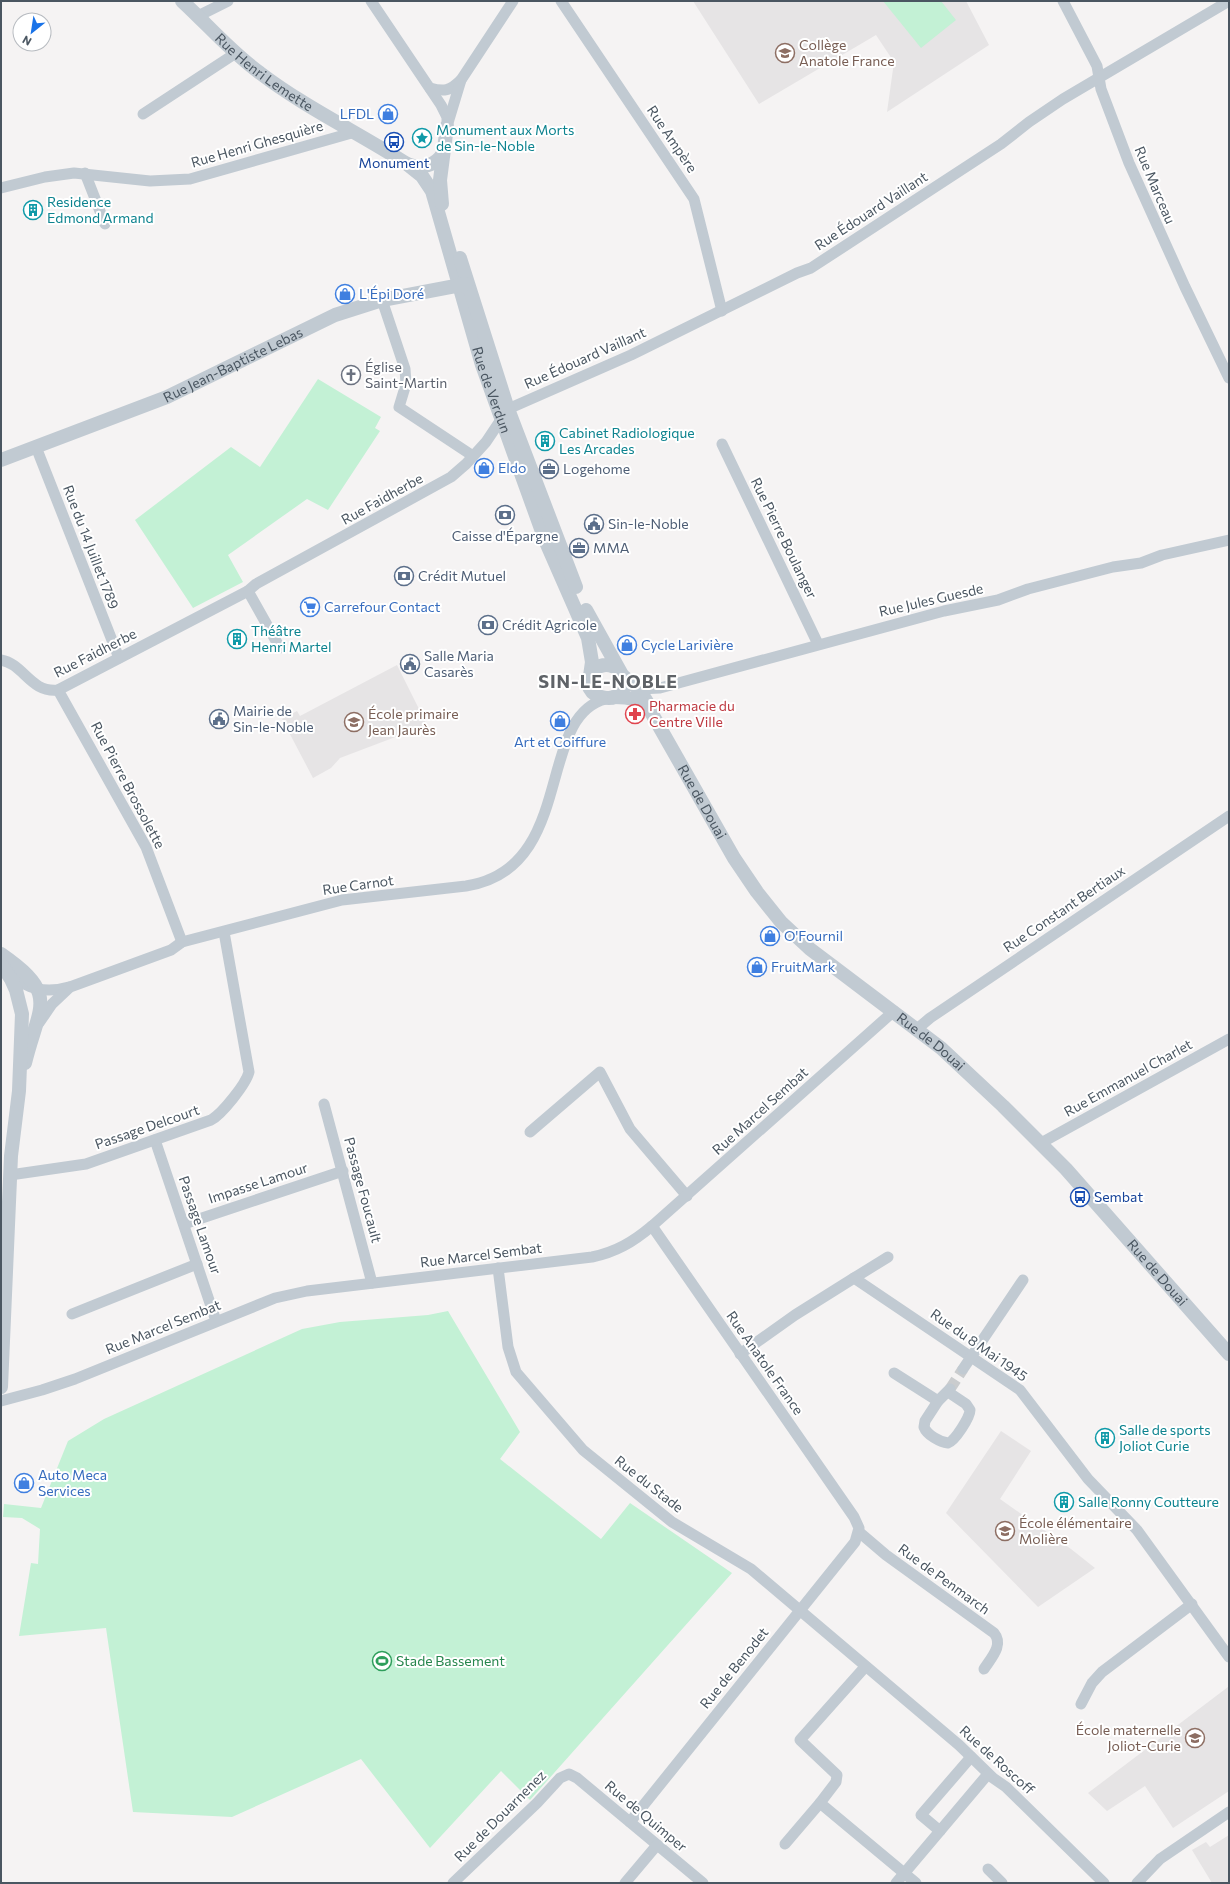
<svg xmlns="http://www.w3.org/2000/svg" width="1230" height="1884" viewBox="0 0 1230 1884" font-family="Commissioner,sans-serif">
	<style>
		.education { fill: #e6e4e5 }
		.green { fill: #c3f1d5 }
		.lines { fill: none; stroke-linecap: round; stroke-linejoin: round }
		.minor-tunnel { stroke: #caccce; stroke-width: 11; stroke-dasharray: 11 5.5; stroke-linecap: butt }
		.minor { stroke: #c1cad2; stroke-width: 11 }
		.tertiary { stroke: #c1cad2; stroke-width: 14 }
		.labels { text-anchor: middle; stroke-width: 4; stroke-linejoin: round; paint-order: stroke }
		.education-label { font-size: 14px; fill: #785e54; stroke: #fff; text-anchor: start }
		.street-label { font-size: 14px; fill: #4a5661; stroke: #fff }
		.shop-label { font-size: 14px; fill: #366cbe; stroke: #fff; text-anchor: start }
		.culture-label { font-size: 14px; fill: #0d838f; stroke: #fff; text-anchor: start }
		.transit-label { font-size: 14px; fill: #164399; stroke: #fff }
		.worship-label { font-size: 14px; fill: #5b616d; stroke: #fff; text-anchor: start }
		.service-label { font-size: 14px; fill: #4e5e75; stroke: #fff; text-anchor: start }
		.health-label { font-size: 14px; fill: #be3a42; stroke: #fff; text-anchor: start }
		.leisure-label { font-size: 14px; fill: #27864d; stroke: #fff; text-anchor: start }
		.district-label { font-size: 18px; font-weight: bold; letter-spacing: 1px; fill: #5f6368; stroke: #fff }
	</style>
	<rect width="100%" height="100%" fill="#f5f3f3"/>
	<g class="education">
		<path d="M693,1h273l23,44 -102,67 7,-50 -18,-27 -117,69z"/>
		<path d="M397,665l30,60 -87,33 -9,10 -18,10 -31,-59 15,-8 3,5z"/>
		<path d="M1001,1431l30,20 -31,48 71,50 24,19 -57,39 -92,-94z"/>
		<path d="M1228,1687l1,104 -56,37 -28,-42 -38,25 -19,-18z"/>
		<path d="M1229,1835v48h-17l-20,-33 14,-8 4,5z"/>
	</g>
	<g class="green">
		<path d="M883,1h58l15,19 -35,28z"/>
		<path d="M318,379l63,38 -6,11 5,3 -52,79 -21,-11 -79,56 15,27 -50,26 -58,-88 96,-73 29,20z"/>
		<path d="M448,1311l72,121 -20,27 101,80 29,-36 102,70 -202,227 -29,-29 -71,77 -69,-89 -129,58 -99,-5 -27,-184 -87,8 12,-73 7,1 2,-35 -18,-11 -19,-1 1,-13 37,4 27,-67 36,-22 198,-90 38,-7 88,-7z"/>
	</g>
	<g class="lines">
		<path class="minor-tunnel" d="M950,1389l13,-20"/>
		<g class="minor">
			<path d="M371,1l70,104 6,12v9"/>
			<path d="M561,1l133,198 28,112"/>
			<path d="M1063,1l34,65 4,23 28,74 56,124 44,91"/>
			<path d="M198,16l30,-15"/>
			<path d="M430,88c14,4 20,3 31,-8"/>
			<path d="M143,114l93,-61"/>
			<path d="M448,123l13,-43 52,-79"/>
			<path d="M85,173l20,51"/>
			<path d="M1,188l44,-11 29,-4 76,8 40,-2 165,-47"/>
			<path d="M382,300l23,69 1,15 -7,23 74,49"/>
			<path d="M722,444l96,200"/>
			<path d="M36,447l83,211"/>
			<path d="M248,591l8,-7 195,-107 15,-13 20,-22 22,-33 123,-54 166,-82 14,-5 190,-124 28,-22 34,-23 166,-98"/>
			<path d="M1,660c23,4 29,33 57,30l190,-99 32,57"/>
			<path d="M639,689l21,-1 284,-77 54,-11 30,-11 85,-22 28,-4 21,-8 67,-15"/>
			<path d="M58,690l88,157 36,95"/>
			<path d="M8,973c19,16 37,21 61,14"/>
			<path d="M39,1023l13,-19 18,-17 101,-37 11,-8 160,-42 124,-14c111,-17 69,-170 140,-187"/>
			<path d="M917,1029l13,-11 299,-202"/>
			<path d="M324,1104l48,179"/>
			<path d="M530,1132l70,-60 30,57 57,67"/>
			<path d="M155,1140l61,181"/>
			<path d="M1041,1143l188,-104"/>
			<path d="M10,1175l76,-11 125,-44c11,-6 35,-36 38,-48l-25,-140"/>
			<path d="M184,1224l159,-53"/>
			<path d="M498,1268l10,79 8,25 67,78 89,72 79,47 208,176 34,33 13,9 98,96"/>
			<path d="M854,1278l34,-21"/>
			<path d="M72,1314l125,-50"/>
			<path d="M740,1354l55,-39 59,-37 166,112 68,89 49,51 92,127"/>
			<path d="M963,1369l60,-89"/>
			<path d="M894,1373l44,28"/>
			<path d="M948,1392l18,12 4,6c0,7 -15,31 -22,33 -8,-1 -21,-8 -24,-16l1,-6 13,-20 12,-12"/>
			<path d="M1,1401l41,-11 33,-11 200,-81 32,-7 285,-34c24,-5 41,-15 60,-31l242,-215"/>
			<path d="M859,1532l27,23 108,78c10,12 -3,25 -10,36"/>
			<path d="M865,1667l-65,73 37,35 -1,7 -16,21 96,80"/>
			<path d="M1081,1704l11,-21 10,-11 90,-68"/>
			<path d="M630,1822l225,-280 4,-14 -5,-11 -202,-291"/>
			<path d="M940,1831l-19,-16 50,-58"/>
			<path d="M785,1844l35,-41"/>
			<path d="M988,1869l14,14"/>
			<path d="M453,1883l84,-80 23,-25 9,-4 8,4 126,105"/>
			<path d="M625,1883l32,-38"/>
			<path d="M896,1883l92,-109"/>
			<path d="M1137,1883l23,-24 69,-47"/>
		</g>
		<g class="tertiary">
			<path id="s1" d="M182,1c26,24 49,51 78,72 46,35 99,60 147,91l15,12 10,15 50,174 63,175 43,98 4,24 -2,14"/>
			<path d="M407,164c14,5 29,2 36,-11"/>
			<path d="M442,204l-2,-24 7,-54"/>
			<path d="M460,258l48,151 68,178"/>
			<path id="s2" d="M1,460l166,-63 168,-82 47,-15 84,-16"/>
			<path d="M586,610l35,63c18,39 -54,28 -26,-4 8,-6 17,-5 25,2"/>
			<path d="M623,676l16,13 11,18"/>
			<path id="s3" d="M614,697c16,0 27,2 37,15l83,146 23,34 24,30 29,27 131,99 62,58 63,63 163,185"/>
			<path d="M1,954c59,41 38,51 24,109"/>
			<path d="M1,964l10,15 5,11 6,24 -3,77 -8,65 -10,231"/>
		</g>
	</g>
	<defs>
		<symbol id="school-ring" viewBox="-11 -11 22 22"><circle r="9.5" fill="#fff" stroke="#8d6e63" stroke-width="1.5"/><path d="M0-5L7-2L0 1L-7-2ZM-4 1L0 2.5L4 1V4Q0 6-4 4Z" fill="#8d6e63"/></symbol>
		<symbol id="shop-ring" viewBox="-11 -11 22 22"><circle r="9.5" fill="#fff" stroke="#3f7fe0" stroke-width="1.5"/><path d="M-5-2.5h2.3a2.7 3.5 0 0 1 5.4 0H5L5.5 6h-11ZM-1.5-2.5h3a1.5 2.3 0 0 0-3 0Z" fill="#3f7fe0"/></symbol>
		<symbol id="sight-ring" viewBox="-11 -11 22 22"><circle r="9.5" fill="#fff" stroke="#0f9aa8" stroke-width="1.5"/><path d="M0-6L1.8-2.2L6-1.7L2.9 1.2L3.7 5.4L0 3.3L-3.7 5.4L-2.9 1.2L-6-1.7L-1.8-2.2Z" fill="#0f9aa8"/></symbol>
		<symbol id="bus-ring" viewBox="-11 -11 22 22"><circle r="9.5" fill="#fff" stroke="#1a4fb4" stroke-width="1.5"/><path d="M-5-6H5V4H4V6H2V4H-2V6H-4V4H-5ZM-3.5-4V0h7V-4ZM-3.5 1.2v1.5H-2V1.2ZM2 1.2v1.5H3.5V1.2Z" fill="#1a4fb4"/></symbol>
		<symbol id="building-ring" viewBox="-11 -11 22 22"><circle r="9.5" fill="#fff" stroke="#0f9aa8" stroke-width="1.5"/><path d="M-4-6H4V6H1V3H-1V6H-4ZM-2.5-4.3h1.7v1.8h-1.7ZM.8-4.3h1.7v1.8H.8ZM-2.5-1h1.7V.8h-1.7ZM.8-1h1.7V.8H.8Z" fill="#0f9aa8"/></symbol>
		<symbol id="church-ring" viewBox="-11 -11 22 22"><circle r="9.5" fill="#fff" stroke="#6b7280" stroke-width="1.5"/><path d="M-1.2-6h2.4v3.5h3.3v2.4h-3.3V6h-2.4V-.1h-3.3v-2.4h3.3Z" fill="#6b7280"/></symbol>
		<symbol id="office-ring" viewBox="-11 -11 22 22"><circle r="9.5" fill="#fff" stroke="#5c6f8a" stroke-width="1.5"/><path d="M-6-3h4V-5.5h4V-3h4V5H-6ZM-1-4.5V-3h2v-1.5ZM-6 0V1H6V0Z" fill="#5c6f8a"/></symbol>
		<symbol id="bank-ring" viewBox="-11 -11 22 22"><circle r="9.5" fill="#fff" stroke="#5c6f8a" stroke-width="1.5"/><path d="M-6-4H6V4H-6ZM0-2.3a2.3 2.3 0 1 0 0 4.6a2.3 2.3 0 1 0 0-4.6Z" fill="#5c6f8a"/></symbol>
		<symbol id="civic-ring" viewBox="-11 -11 22 22"><circle r="9.5" fill="#fff" stroke="#5c6f8a" stroke-width="1.5"/><path d="M-.6-6.5H3V-4.5H.6V-3L4-1V1h2V6H-6V1h2V-1L-.6-3ZM-1.2 2.5V6h2.4V2.5Z" fill="#5c6f8a"/></symbol>
		<symbol id="supermarket-ring" viewBox="-11 -11 22 22"><circle r="9.5" fill="#fff" stroke="#3f7fe0" stroke-width="1.5"/><path d="M-6-5.5h2.5l.6 2H6L4.5 2H-2.5L-4.4-4H-6ZM-1.5 3.2a1.3 1.3 0 1 0 .1 0ZM3 3.2a1.3 1.3 0 1 0 .1 0Z" fill="#3f7fe0"/></symbol>
		<symbol id="pharmacy-ring" viewBox="-11 -11 22 22"><circle r="9.5" fill="#fff" stroke="#e0444e" stroke-width="1.5"/><path d="M-2-6h4v4h4v4h-4v4h-4v-4h-4v-4h4Z" fill="#e0444e"/></symbol>
		<symbol id="stadium-ring" viewBox="-11 -11 22 22"><circle r="9.5" fill="#fff" stroke="#2e9e5b" stroke-width="1.5"/><path d="M0-5a6.5 5 0 1 0 0 10a6.5 5 0 1 0 0-10ZM-3.5-1.8h7v3.6h-7Z" fill="#2e9e5b"/></symbol>
	</defs>
	<g fill-rule="evenodd">
		<use href="#school-ring" x="774" y="42" width="22" height="22"/>
		<use href="#shop-ring" x="377" y="103" width="22" height="22"/>
		<use href="#sight-ring" x="411" y="127" width="22" height="22"/>
		<use href="#bus-ring" x="383" y="131" width="22" height="22"/>
		<use href="#building-ring" x="22" y="199" width="22" height="22"/>
		<use href="#shop-ring" x="334" y="283" width="22" height="22"/>
		<use href="#church-ring" x="340" y="364" width="22" height="22"/>
		<use href="#building-ring" x="534" y="430" width="22" height="22"/>
		<use href="#shop-ring" x="473" y="457" width="22" height="22"/>
		<use href="#office-ring" x="538" y="458" width="22" height="22"/>
		<use href="#bank-ring" x="494" y="504" width="22" height="22"/>
		<use href="#civic-ring" x="583" y="513" width="22" height="22"/>
		<use href="#office-ring" x="568" y="537" width="22" height="22"/>
		<use href="#bank-ring" x="393" y="565" width="22" height="22"/>
		<use href="#supermarket-ring" x="299" y="596" width="22" height="22"/>
		<use href="#bank-ring" x="477" y="614" width="22" height="22"/>
		<use href="#building-ring" x="226" y="628" width="22" height="22"/>
		<use href="#shop-ring" x="616" y="634" width="22" height="22"/>
		<use href="#civic-ring" x="399" y="653" width="22" height="22"/>
		<use href="#pharmacy-ring" x="624" y="703" width="22" height="22"/>
		<use href="#civic-ring" x="208" y="708" width="22" height="22"/>
		<use href="#shop-ring" x="549" y="710" width="22" height="22"/>
		<use href="#school-ring" x="343" y="711" width="22" height="22"/>
		<use href="#shop-ring" x="759" y="925" width="22" height="22"/>
		<use href="#shop-ring" x="746" y="956" width="22" height="22"/>
		<use href="#bus-ring" x="1069" y="1186" width="22" height="22"/>
		<use href="#building-ring" x="1094" y="1427" width="22" height="22"/>
		<use href="#shop-ring" x="13" y="1472" width="22" height="22"/>
		<use href="#building-ring" x="1053" y="1491" width="22" height="22"/>
		<use href="#school-ring" x="994" y="1520" width="22" height="22"/>
		<use href="#stadium-ring" x="371" y="1650" width="22" height="22"/>
		<use href="#school-ring" x="1184" y="1727" width="22" height="22"/>
	</g>
	<g class="labels">
		<g class="education-label">
			<text x="799" y="50">Collège<tspan x="799" dy="16">Anatole France</tspan></text>
			<text x="368" y="719">École primaire<tspan x="368" dy="16">Jean Jaurès</tspan></text>
			<text x="1019" y="1528">École élémentaire<tspan x="1019" dy="16">Molière</tspan></text>
			<text x="1181" y="1735" text-anchor="end">École maternelle<tspan x="1181" dy="16">Joliot-Curie</tspan></text>
		</g>
		<g class="street-label">
			<text dy="5" stroke="none"><textPath href="#s1" startOffset="109">Rue Henri Lemette</textPath></text>
			<text transform="translate(672 139) rotate(56)" y="5">Rue Ampère</text>
			<text transform="translate(257 144) rotate(-16)" y="5">Rue Henri Ghesquière</text>
			<text transform="translate(1155 185) rotate(67)" y="5">Rue Marceau</text>
			<text transform="translate(871 211) rotate(-33)" y="5">Rue Édouard Vaillant</text>
			<text transform="translate(585 358) rotate(-24)" y="5">Rue Édouard Vaillant</text>
			<text dy="5" stroke="none"><textPath href="#s2" startOffset="251">Rue Jean-Baptiste Lebas</textPath></text>
			<text dy="5" stroke="none"><textPath href="#s1" startOffset="524">Rue de Verdun</textPath></text>
			<text transform="translate(382 499) rotate(-29)" y="5">Rue Faidherbe</text>
			<text transform="translate(784 538) rotate(64)" y="5">Rue Pierre Boulanger</text>
			<text transform="translate(91 547) rotate(69)" y="5">Rue du 14 Juillet 1789</text>
			<text transform="translate(931 600) rotate(-13)" y="5">Rue Jules Guesde</text>
			<text transform="translate(95 653) rotate(-27)" y="5">Rue Faidherbe</text>
			<text transform="translate(128 785) rotate(62)" y="5">Rue Pierre Brossolette</text>
			<text dy="5" stroke="none"><textPath href="#s3" startOffset="145">Rue de Douai</textPath></text>
			<text transform="translate(358 885) rotate(-8)" y="5">Rue Carnot</text>
			<text transform="translate(1064 909) rotate(-34)" y="5">Rue Constant Bertiaux</text>
			<text dy="5" stroke="none"><textPath href="#s3" startOffset="481">Rue de Douai</textPath></text>
			<text transform="translate(1128 1078) rotate(-29)" y="5">Rue Emmanuel Charlet</text>
			<text transform="translate(760 1111) rotate(-42)" y="5">Rue Marcel Sembat</text>
			<text transform="translate(147 1127) rotate(-19)" y="5">Passage Delcourt</text>
			<text transform="translate(258 1183) rotate(-18)" y="5">Impasse Lamour</text>
			<text transform="translate(363 1190) rotate(75)" y="5">Passage Foucault</text>
			<text transform="translate(200 1225) rotate(71)" y="5">Passage Lamour</text>
			<text transform="translate(481 1255) rotate(-7)" y="5">Rue Marcel Sembat</text>
			<text dy="5" stroke="none"><textPath href="#s3" startOffset="805">Rue de Douai</textPath></text>
			<text transform="translate(163 1327) rotate(-22)" y="5">Rue Marcel Sembat</text>
			<text transform="translate(979 1345) rotate(35)" y="5">Rue du 8 Mai 1945</text>
			<text transform="translate(765 1363) rotate(55)" y="5">Rue Anatole France</text>
			<text transform="translate(649 1484) rotate(38)" y="5">Rue du Stade</text>
			<text transform="translate(944 1579) rotate(36)" y="5">Rue de Penmarch</text>
			<text transform="translate(734 1668) rotate(-51)" y="5">Rue de Benodet</text>
			<text transform="translate(997 1760) rotate(42)" y="5">Rue de Roscoff</text>
			<text transform="translate(500 1816) rotate(-45)" y="5">Rue de Douarnenez</text>
			<text transform="translate(646 1816) rotate(40)" y="5">Rue de Quimper</text>
		</g>
		<g class="shop-label">
			<text x="374" y="119" text-anchor="end">LFDL</text>
			<text x="359" y="299">L'Épi Doré</text>
			<text x="498" y="473">Eldo</text>
			<text x="324" y="612">Carrefour Contact</text>
			<text x="641" y="650">Cycle Larivière</text>
			<text x="560" y="747" text-anchor="middle">Art et Coiffure</text>
			<text x="784" y="941">O'Fournil</text>
			<text x="771" y="972">FruitMark</text>
			<text x="38" y="1480">Auto Meca<tspan x="38" dy="16">Services</tspan></text>
		</g>
		<g class="culture-label">
			<text x="436" y="135">Monument aux Morts<tspan x="436" dy="16">de Sin-le-Noble</tspan></text>
			<text x="47" y="207">Residence<tspan x="47" dy="16">Edmond Armand</tspan></text>
			<text x="559" y="438">Cabinet Radiologique<tspan x="559" dy="16">Les Arcades</tspan></text>
			<text x="251" y="636">Théâtre<tspan x="251" dy="16">Henri Martel</tspan></text>
			<text x="1119" y="1435">Salle de sports<tspan x="1119" dy="16">Joliot Curie</tspan></text>
			<text x="1078" y="1507">Salle Ronny Coutteure</text>
		</g>
		<g class="transit-label">
			<text x="394" y="168">Monument</text>
			<text x="1094" y="1202" text-anchor="start">Sembat</text>
		</g>
		<g class="worship-label">
			<text x="365" y="372">Église<tspan x="365" dy="16">Saint-Martin</tspan></text>
		</g>
		<g class="service-label">
			<text x="563" y="474">Logehome</text>
			<text x="608" y="529">Sin-le-Noble</text>
			<text x="505" y="541" text-anchor="middle">Caisse d'Épargne</text>
			<text x="593" y="553">MMA</text>
			<text x="418" y="581">Crédit Mutuel</text>
			<text x="502" y="630">Crédit Agricole</text>
			<text x="424" y="661">Salle Maria<tspan x="424" dy="16">Casarès</tspan></text>
			<text x="233" y="716">Mairie de<tspan x="233" dy="16">Sin-le-Noble</tspan></text>
		</g>
		<g class="health-label">
			<text x="649" y="711">Pharmacie du<tspan x="649" dy="16">Centre Ville</tspan></text>
		</g>
		<g class="leisure-label">
			<text x="396" y="1666">Stade Bassement</text>
		</g>
		<g class="district-label">
			<text x="608" y="688">SIN-LE-NOBLE</text>
		</g>
	</g>
	<rect width="1230" height="1884" fill="none" stroke="#4a5661" stroke-width="4"/>
	<g transform="translate(32 32) rotate(210)"><circle r="19" fill="#ffffff" stroke="#b7bbc0"/>
	<path d="M0-3L7 15L0 10L-7 15Z" fill="#1a73e8"/>
	<text y="-6" font-size="11" font-weight="bold" text-anchor="middle" fill="#4a5661">N</text>
	</g>
</svg>
